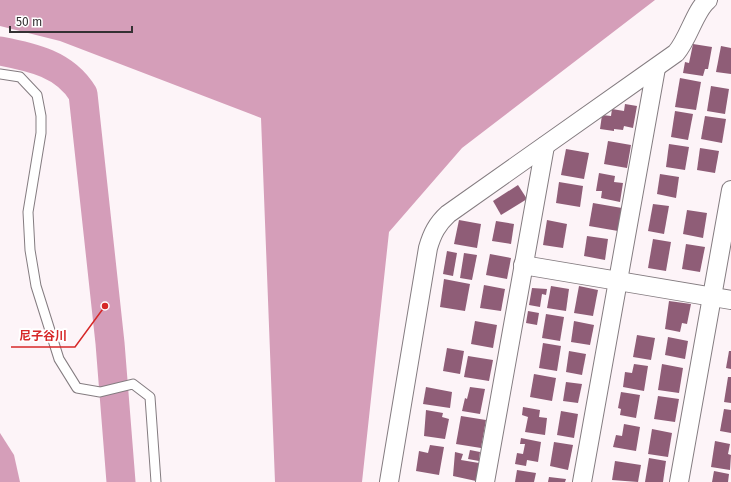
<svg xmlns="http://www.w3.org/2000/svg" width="731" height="482" viewBox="0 0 731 482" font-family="'Fira Sans','Noto Sans JP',sans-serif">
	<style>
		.forest { fill: #d59eb9 }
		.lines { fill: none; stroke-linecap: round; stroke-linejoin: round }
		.river { stroke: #d49db9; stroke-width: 29 }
		.building { fill: #8f5d77 }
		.service-casing { stroke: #847c80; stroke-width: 11 }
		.minor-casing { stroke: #847c80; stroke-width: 20 }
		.service { stroke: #fff; stroke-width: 9 }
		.minor { stroke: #fff; stroke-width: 18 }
		.leader { fill: none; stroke: #d62828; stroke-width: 1.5 }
		.callout-dot { fill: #d62828; stroke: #fff; stroke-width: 1.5 }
		.callout-label { font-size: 12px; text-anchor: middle; font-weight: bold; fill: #d62828; stroke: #fff; stroke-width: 4; stroke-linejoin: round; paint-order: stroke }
	</style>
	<rect width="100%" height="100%" fill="#fdf4f8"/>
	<g class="forest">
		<path d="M0,0h655l-193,148 -73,84 -27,250h-87l-14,-364 -201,-77 -60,-15z"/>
		<path d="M0,433l14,22 6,27h-20z"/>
	</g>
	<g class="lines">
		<path class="river" d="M0,51c32,6 65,13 83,43l27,249 11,139"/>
	</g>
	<g class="building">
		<path d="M693,44l19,3 -4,22h-3l-2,7 -20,-3 2,-11 4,1z"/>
		<path d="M721,46l10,2v26l-15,-2z"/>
		<path d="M680,78l21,4 -5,28 -21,-3z"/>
		<path d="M711,86l18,3 -4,25 -18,-3z"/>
		<path d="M625,104l12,2 -4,22 -9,-2 -1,4 -9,-1v2l-14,-2 2,-14 9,1 1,-7 12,2z"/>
		<path d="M675,111l18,3 -5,26 -17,-3z"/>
		<path d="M705,116l21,3 -4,24 -21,-4z"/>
		<path d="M608,141l23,4 -4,23 -23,-4z"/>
		<path d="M669,144l20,3 -4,23 -19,-3z"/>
		<path d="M700,148l19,3 -4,22 -18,-3z"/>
		<path d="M566,149l23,4 -5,26 -23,-4z"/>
		<path d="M599,173l16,3 -1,6 9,1 -3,19 -19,-4 1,-7h-6z"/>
		<path d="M660,174l19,3 -3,21 -19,-4z"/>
		<path d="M559,182l24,4 -3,21 -24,-4z"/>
		<path d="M518,185l9,14 -26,16 -8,-14z"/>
		<path d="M593,203l29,5 -4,23 -29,-5z"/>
		<path d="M653,204l16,2 -5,28 -16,-3z"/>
		<path d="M687,210l20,3 -4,25 -20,-4z"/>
		<path d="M459,220l22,4 -4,24 -23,-4z"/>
		<path d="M547,220l20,4 -4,24 -20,-3z"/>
		<path d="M496,221l18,3 -3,20 -19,-3z"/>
		<path d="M587,236l21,3 -3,21 -21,-4z"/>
		<path d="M653,239l18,3 -5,29 -18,-3z"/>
		<path d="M686,244l19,3 -5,25 -18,-3z"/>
		<path d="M447,251l10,2 -4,23 -10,-2z"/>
		<path d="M464,253l13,2 -5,25 -12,-2z"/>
		<path d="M490,254l21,4 -4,21 -21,-4z"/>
		<path d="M444,279l26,5 -5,27 -25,-4z"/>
		<path d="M484,285l21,4 -4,22 -21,-3z"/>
		<path d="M551,286l18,3 -3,22 -19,-3z"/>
		<path d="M579,286l19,4 -5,26 -19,-3z"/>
		<path d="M532,288l15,1 -1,6 -4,-1 -2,13 -11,-2z"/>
		<path d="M669,301l22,3 -4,20 -5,-1 -2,9 -15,-3z"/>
		<path d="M528,311l11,2 -2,12 -11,-2z"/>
		<path d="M546,314l18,3 -4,24 -18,-3z"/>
		<path d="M475,321l22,4 -4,23 -22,-4z"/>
		<path d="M574,321l20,4 -4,20 -19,-3z"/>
		<path d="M637,335l18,3 -4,22 -18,-3z"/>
		<path d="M668,337l20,4 -3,18 -20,-4z"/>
		<path d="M543,343l18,3 -4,25 -18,-3z"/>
		<path d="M447,348l17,3 -4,23 -17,-3z"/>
		<path d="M569,351l17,3 -4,21 -16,-3z"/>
		<path d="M729,351h2v18l-5,-1z"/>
		<path d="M468,356l25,4 -4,21 -25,-4z"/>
		<path d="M634,364l14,2 -4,25 -21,-4 2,-15 7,1z"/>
		<path d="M662,364l21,4 -4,25 -21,-3z"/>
		<path d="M534,374l22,4 -4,23 -22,-4z"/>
		<path d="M728,377h3v26l-7,-1z"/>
		<path d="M566,382l16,2 -4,19 -15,-2z"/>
		<path d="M426,387l26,5 -2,16 -27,-4z"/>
		<path d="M470,387l15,2 -5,25 -18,-3 3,-13 2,1z"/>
		<path d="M621,392l19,3 -4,23 -16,-3 1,-6 -3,-1z"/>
		<path d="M658,396l21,3 -4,23 -21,-3z"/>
		<path d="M523,407l17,3 -1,7 8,1 -2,17 -20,-3 3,-15 -6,-2z"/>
		<path d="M724,409l7,1v23l-11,-2z"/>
		<path d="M426,410l17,3 -1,4 7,2 -4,20 -21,-3z"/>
		<path d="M561,411l17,3 -4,24 -17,-3z"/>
		<path d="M461,416l25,4 -5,28 -25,-4z"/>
		<path d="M624,424l16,3 -4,24 -23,-4 3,-12 6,1z"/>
		<path d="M652,429l20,4 -4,24 -20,-3z"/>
		<path d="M521,438l20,4 -3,20 -11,-2 -1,6 -11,-2 2,-11 6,1 2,-10h-5z"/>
		<path d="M715,441l15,3 -2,10 3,1 -1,15 -19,-3z"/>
		<path d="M554,442l19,3 -5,25 -18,-4z"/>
		<path d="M430,445l14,2 -5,28 -23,-4 3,-20 9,2z"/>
		<path d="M470,450l10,2 -1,9 -11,-2z"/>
		<path d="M455,452l8,2 -2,6 18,3 -3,18 -23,-5z"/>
		<path d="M649,458l17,3 -3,21h-18z"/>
		<path d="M615,461l26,4 -3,17 -26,-2z"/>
		<path d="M517,470l19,3 -2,9h-19z"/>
		<path d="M714,471l15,3 -1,8h-16z"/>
		<path d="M549,477l17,2 -1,3h-17z"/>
	</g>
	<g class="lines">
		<defs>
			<path id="service" d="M0,74l20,3 17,18 4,21v17l-13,79 2,38 6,36 23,73 18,29 23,4 33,-8 17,13 6,85"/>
			<g id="minor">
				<path d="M523,265l208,35"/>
				<path d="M389,482l39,-234c4,-14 9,-24 20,-34l228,-161c13,-15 19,-43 32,-53"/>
				<path d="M485,482l60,-336"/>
				<path d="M582,482l74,-414"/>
				<path d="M679,482l52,-292"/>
			</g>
		</defs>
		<use href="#service" class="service-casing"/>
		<use href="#minor" class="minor-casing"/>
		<use href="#service" class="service"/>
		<use href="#minor" class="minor"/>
	</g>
	<path class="leader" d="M105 306L75 347H11"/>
	<circle class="callout-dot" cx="105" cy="306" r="4"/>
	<g class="callout-label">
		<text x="43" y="340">尼子谷川</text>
	</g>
	<path d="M10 26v6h122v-6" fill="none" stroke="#343133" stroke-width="2"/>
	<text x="16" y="26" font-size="12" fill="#343133" stroke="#ffffff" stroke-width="3" paint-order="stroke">50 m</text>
</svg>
